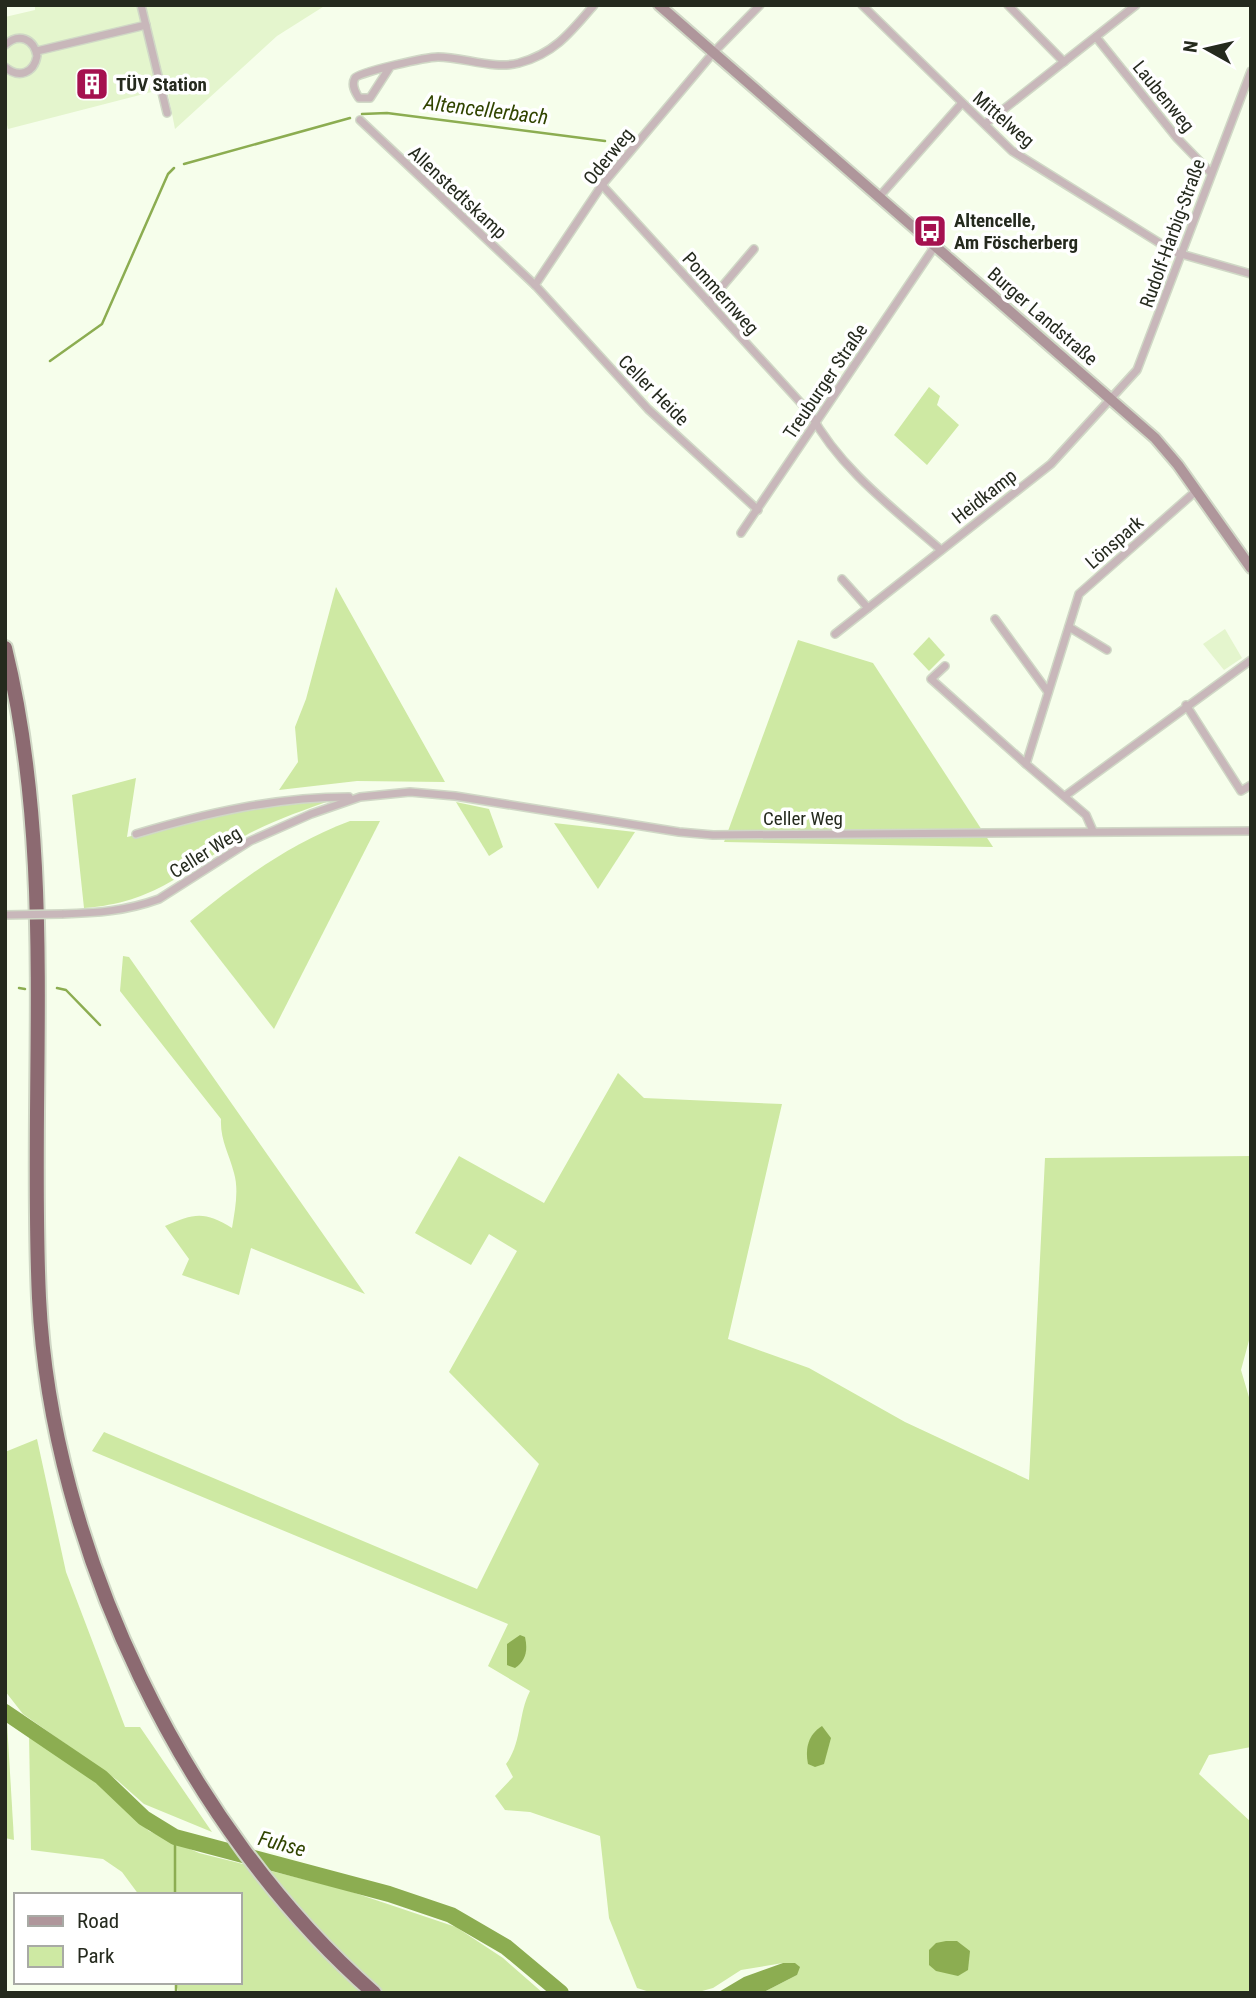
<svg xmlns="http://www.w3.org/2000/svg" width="1256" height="1998" viewBox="0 0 1256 1998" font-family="'Roboto Condensed',sans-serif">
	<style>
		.built { fill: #e4f5cd }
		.green { fill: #cee9a3 }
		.water { fill: #8cad51 }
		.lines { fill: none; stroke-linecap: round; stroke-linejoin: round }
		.stream { stroke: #8cad51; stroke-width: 2.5 }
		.river { stroke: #8cad51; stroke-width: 16 }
		.street-casing { stroke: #d0d8c6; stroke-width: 10 }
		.secondary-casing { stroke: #d0d8c6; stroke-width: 14 }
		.highway-casing { stroke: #d0d8c6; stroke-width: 18 }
		.street { stroke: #c8b7ba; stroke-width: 7 }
		.secondary { stroke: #af969b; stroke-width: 10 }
		.highway { stroke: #8c6a71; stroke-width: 14 }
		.street-bridge-casing { stroke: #d0d8c6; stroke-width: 10; stroke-linecap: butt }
		.street-bridge { stroke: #c8b7ba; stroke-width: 7 }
		.labels { text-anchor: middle; stroke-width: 7; stroke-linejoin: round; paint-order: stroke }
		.poi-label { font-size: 19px; font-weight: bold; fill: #252a1e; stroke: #fff; text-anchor: start }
		.street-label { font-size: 19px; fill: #252a1e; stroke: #fff }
		.water-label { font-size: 21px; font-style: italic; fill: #314400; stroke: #fff }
	</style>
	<rect width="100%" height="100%" fill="#f6feeb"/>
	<g class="built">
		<path d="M35,5h291l-49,31 -102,93 -8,-41 -159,41 -3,-12v-100l30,-7z"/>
		<path d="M1225,629l17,29 -18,12 -21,-26z"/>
	</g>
	<g class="green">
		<path d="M929,387l11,9 -3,9 22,20 -32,40 -33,-30z"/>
		<path d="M336,587l109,195 -88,-1 -78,9 19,-28 -3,-35 11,-28z"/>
		<path d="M929,637l16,18 -16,16 -16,-17z"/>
		<path d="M798,640l75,23 120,184 -269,-5z"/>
		<path d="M136,778l-9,59 119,-27 86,-10c-30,11 -61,21 -89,37 -59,33 -87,66 -159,71l-12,-113z"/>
		<path d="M456,802l33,7 14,38 -14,9z"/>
		<path d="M350,821h30l-106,208 -84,-108c52,-42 97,-76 160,-100z"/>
		<path d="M554,823l81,9 -37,57z"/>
		<path d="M123,956l6,1 236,337 -114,-46 -12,47 -57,-20 7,-16 -24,-33c29,-13 40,-15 67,2 3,-18 7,-38 2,-55 -5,-20 -14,-33 -13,-54l-101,-128z"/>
		<path d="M618,1073l26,25 138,6 -54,235 81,29 96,54 124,58 16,-322 206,-2v177l-10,37 10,34v343l-42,8 -10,19 52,48v171h-489l35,-18 -14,-12 -42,7 -28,18 -18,5h-42l-16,-5 -28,-70 -9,-82 -70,-24 -25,-2 -10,-14 18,-19 -7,-13c16,-21 12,-50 24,-73l-42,-25 20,-42 -416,-173 12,-19 373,157 62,-125 -90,-92 68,-121 -28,-17 -18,31 -56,-32 44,-77 85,47z"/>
		<path d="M37,1439l29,133 59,155h15l72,105 -68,-28 -27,-24 -94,-66 -18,-23v-239z"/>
		<path d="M5,1721l2,1 7,118 -9,-2z"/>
		<path d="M29,1732l61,42 59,57 50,22 144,36 113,38 47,31 40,35h-364l-4,-11h65v-87h-101l-17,-23 -19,-13 -72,-9z"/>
	</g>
	<g class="water">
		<path d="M520,1635l5,2c3,13 1,24 -10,31l-8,-3v-21z"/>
		<path d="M822,1726l9,12 -7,26 -9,3 -7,-3c-3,-16 0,-29 14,-38z"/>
		<path d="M946,1941h11l13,10 -2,19 -10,6 -22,-5 -7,-6v-15l7,-7z"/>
		<path d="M783,1963h12l5,4 -3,8 -35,18h-45l27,-16z"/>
	</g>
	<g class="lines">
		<g class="stream">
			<path d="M362,114l25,-1 218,28"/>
			<path d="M184,164l166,-46"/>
			<path d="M50,361l52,-37 66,-150 6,-6"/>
			<path d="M19,988l6,1"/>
			<path d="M57,988l9,2 34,35"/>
			<path d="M175,1837v58"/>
			<path d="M176,1982v11"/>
		</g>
		<path class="river" d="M5,1712l96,65 43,41 31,19 214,57 62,21 55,32 55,46"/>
		<defs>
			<g id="street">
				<path d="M141,5l26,108"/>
				<path d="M862,5l150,146 162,101 77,22"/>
				<path d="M1008,5l56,57"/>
				<path d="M1096,37l81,101 34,35"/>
				<path d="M5,45c14,-13 29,-6 32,11 -3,17 -18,23 -32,11"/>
				<path d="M37,51l109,-26"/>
				<path d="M390,67l-20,31h-11c-4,-6 -8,-13 -4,-20 4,-6 72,-21 83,-21 25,0 57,13 81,6 35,-9 52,-31 75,-58"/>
				<path d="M360,120l175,165 113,124 110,101"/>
				<path d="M985,124l151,-119"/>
				<path d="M602,185l208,228c30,56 84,96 131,137"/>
				<path d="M879,197l83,-94"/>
				<path d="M535,285l67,-100 111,-132 47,-48"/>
				<path d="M709,302l45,-53"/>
				<path d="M741,533l194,-287"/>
				<path d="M842,579l26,29"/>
				<path d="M995,619l53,73"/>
				<path d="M1069,627l38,23"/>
				<path d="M835,634l216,-170 86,-94 114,-299"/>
				<path d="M945,666l-14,13 95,85"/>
				<path d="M1186,705l55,86 10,-6"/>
				<path d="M1065,796l186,-136"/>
				<path d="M1093,831l-7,-16 -60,-51 53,-170 117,-103"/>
				<path d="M136,834c70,-21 140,-37 213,-37"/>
				<path d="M62,914c35,-1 64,-3 97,-15l91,-58 61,-27 49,-17 50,-5 45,4 224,36 34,3 538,-4"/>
			</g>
			<path id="secondary" d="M659,5l496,433 23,27 73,103"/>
			<path id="highway" d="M5,648c52,210 24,436 34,650 12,249 146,530 335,695"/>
		</defs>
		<use href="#street" class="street-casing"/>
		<use href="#secondary" class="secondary-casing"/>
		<use href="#highway" class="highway-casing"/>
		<use href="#street" class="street"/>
		<use href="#secondary" class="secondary"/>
		<use href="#highway" class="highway"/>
		<defs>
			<path id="street-bridge" d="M5,915l57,-1"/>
		</defs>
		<use href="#street-bridge" class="street-bridge-casing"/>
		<use href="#street-bridge" class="street-bridge"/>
	</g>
	<defs>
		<symbol id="building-square" viewBox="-11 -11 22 22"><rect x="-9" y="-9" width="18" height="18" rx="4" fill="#a5114f" stroke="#fff"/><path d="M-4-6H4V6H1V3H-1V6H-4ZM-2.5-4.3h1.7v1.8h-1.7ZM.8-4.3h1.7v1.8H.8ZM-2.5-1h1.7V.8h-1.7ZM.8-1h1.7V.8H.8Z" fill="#fff"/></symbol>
		<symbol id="bus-square" viewBox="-11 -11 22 22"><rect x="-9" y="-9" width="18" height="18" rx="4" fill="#a5114f" stroke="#fff"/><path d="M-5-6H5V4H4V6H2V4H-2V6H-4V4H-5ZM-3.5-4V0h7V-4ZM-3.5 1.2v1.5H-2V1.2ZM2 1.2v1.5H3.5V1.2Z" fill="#fff"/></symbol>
	</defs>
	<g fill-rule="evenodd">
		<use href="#building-square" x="73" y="65" width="38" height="38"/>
		<use href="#bus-square" x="911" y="212" width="38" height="38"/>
	</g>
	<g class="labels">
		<g class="poi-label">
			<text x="116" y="91">TÜV Station</text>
			<text x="954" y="227">Altencelle,<tspan x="954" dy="22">Am Föscherberg</tspan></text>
		</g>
		<g class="street-label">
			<text transform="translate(1164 96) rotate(51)" y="7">Laubenweg</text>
			<text transform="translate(1004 119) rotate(41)" y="7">Mittelweg</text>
			<text transform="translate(608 156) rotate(-51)" y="7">Oderweg</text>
			<text transform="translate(458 192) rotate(43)" y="7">Allenstedtskamp</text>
			<text transform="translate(1172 233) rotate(-70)" y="7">Rudolf-Harbig-Straße</text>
			<text transform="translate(721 293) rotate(48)" y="7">Pommernweg</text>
			<text transform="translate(1043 316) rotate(41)" y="7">Burger Landstraße</text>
			<text transform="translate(825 381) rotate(-56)" y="7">Treuburger Straße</text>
			<text transform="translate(654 390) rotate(45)" y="7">Celler Heide</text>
			<text transform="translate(984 496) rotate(-38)" y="7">Heidkamp</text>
			<text transform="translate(1114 542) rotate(-41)" y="7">Lönspark</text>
			<text x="803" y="825">Celler Weg</text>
			<text transform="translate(205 852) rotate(-32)" y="7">Celler Weg</text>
		</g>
		<g class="water-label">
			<text transform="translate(486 110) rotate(7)" y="7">Altencellerbach</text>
			<text transform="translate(282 1844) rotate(15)" y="7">Fuhse</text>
		</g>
	</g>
	<rect width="1256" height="1998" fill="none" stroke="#252a1e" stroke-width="14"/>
	<rect x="14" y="1893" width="228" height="91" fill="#ffffff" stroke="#a8aaa5" stroke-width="2"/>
	<rect x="28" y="1916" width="35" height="10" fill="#af969b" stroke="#a8aaa5" stroke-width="2"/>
	<text x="77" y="1928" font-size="21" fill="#252a1e">Road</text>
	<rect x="28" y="1946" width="35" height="21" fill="#cee9a3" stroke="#a8aaa5" stroke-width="2"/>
	<text x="77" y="1963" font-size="21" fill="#252a1e">Park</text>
	<g transform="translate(1207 49) rotate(278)" stroke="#ffffff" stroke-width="5" paint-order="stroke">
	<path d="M0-5L12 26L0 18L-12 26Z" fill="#252a1e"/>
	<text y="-10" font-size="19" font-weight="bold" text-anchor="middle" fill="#252a1e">N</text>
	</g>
</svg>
